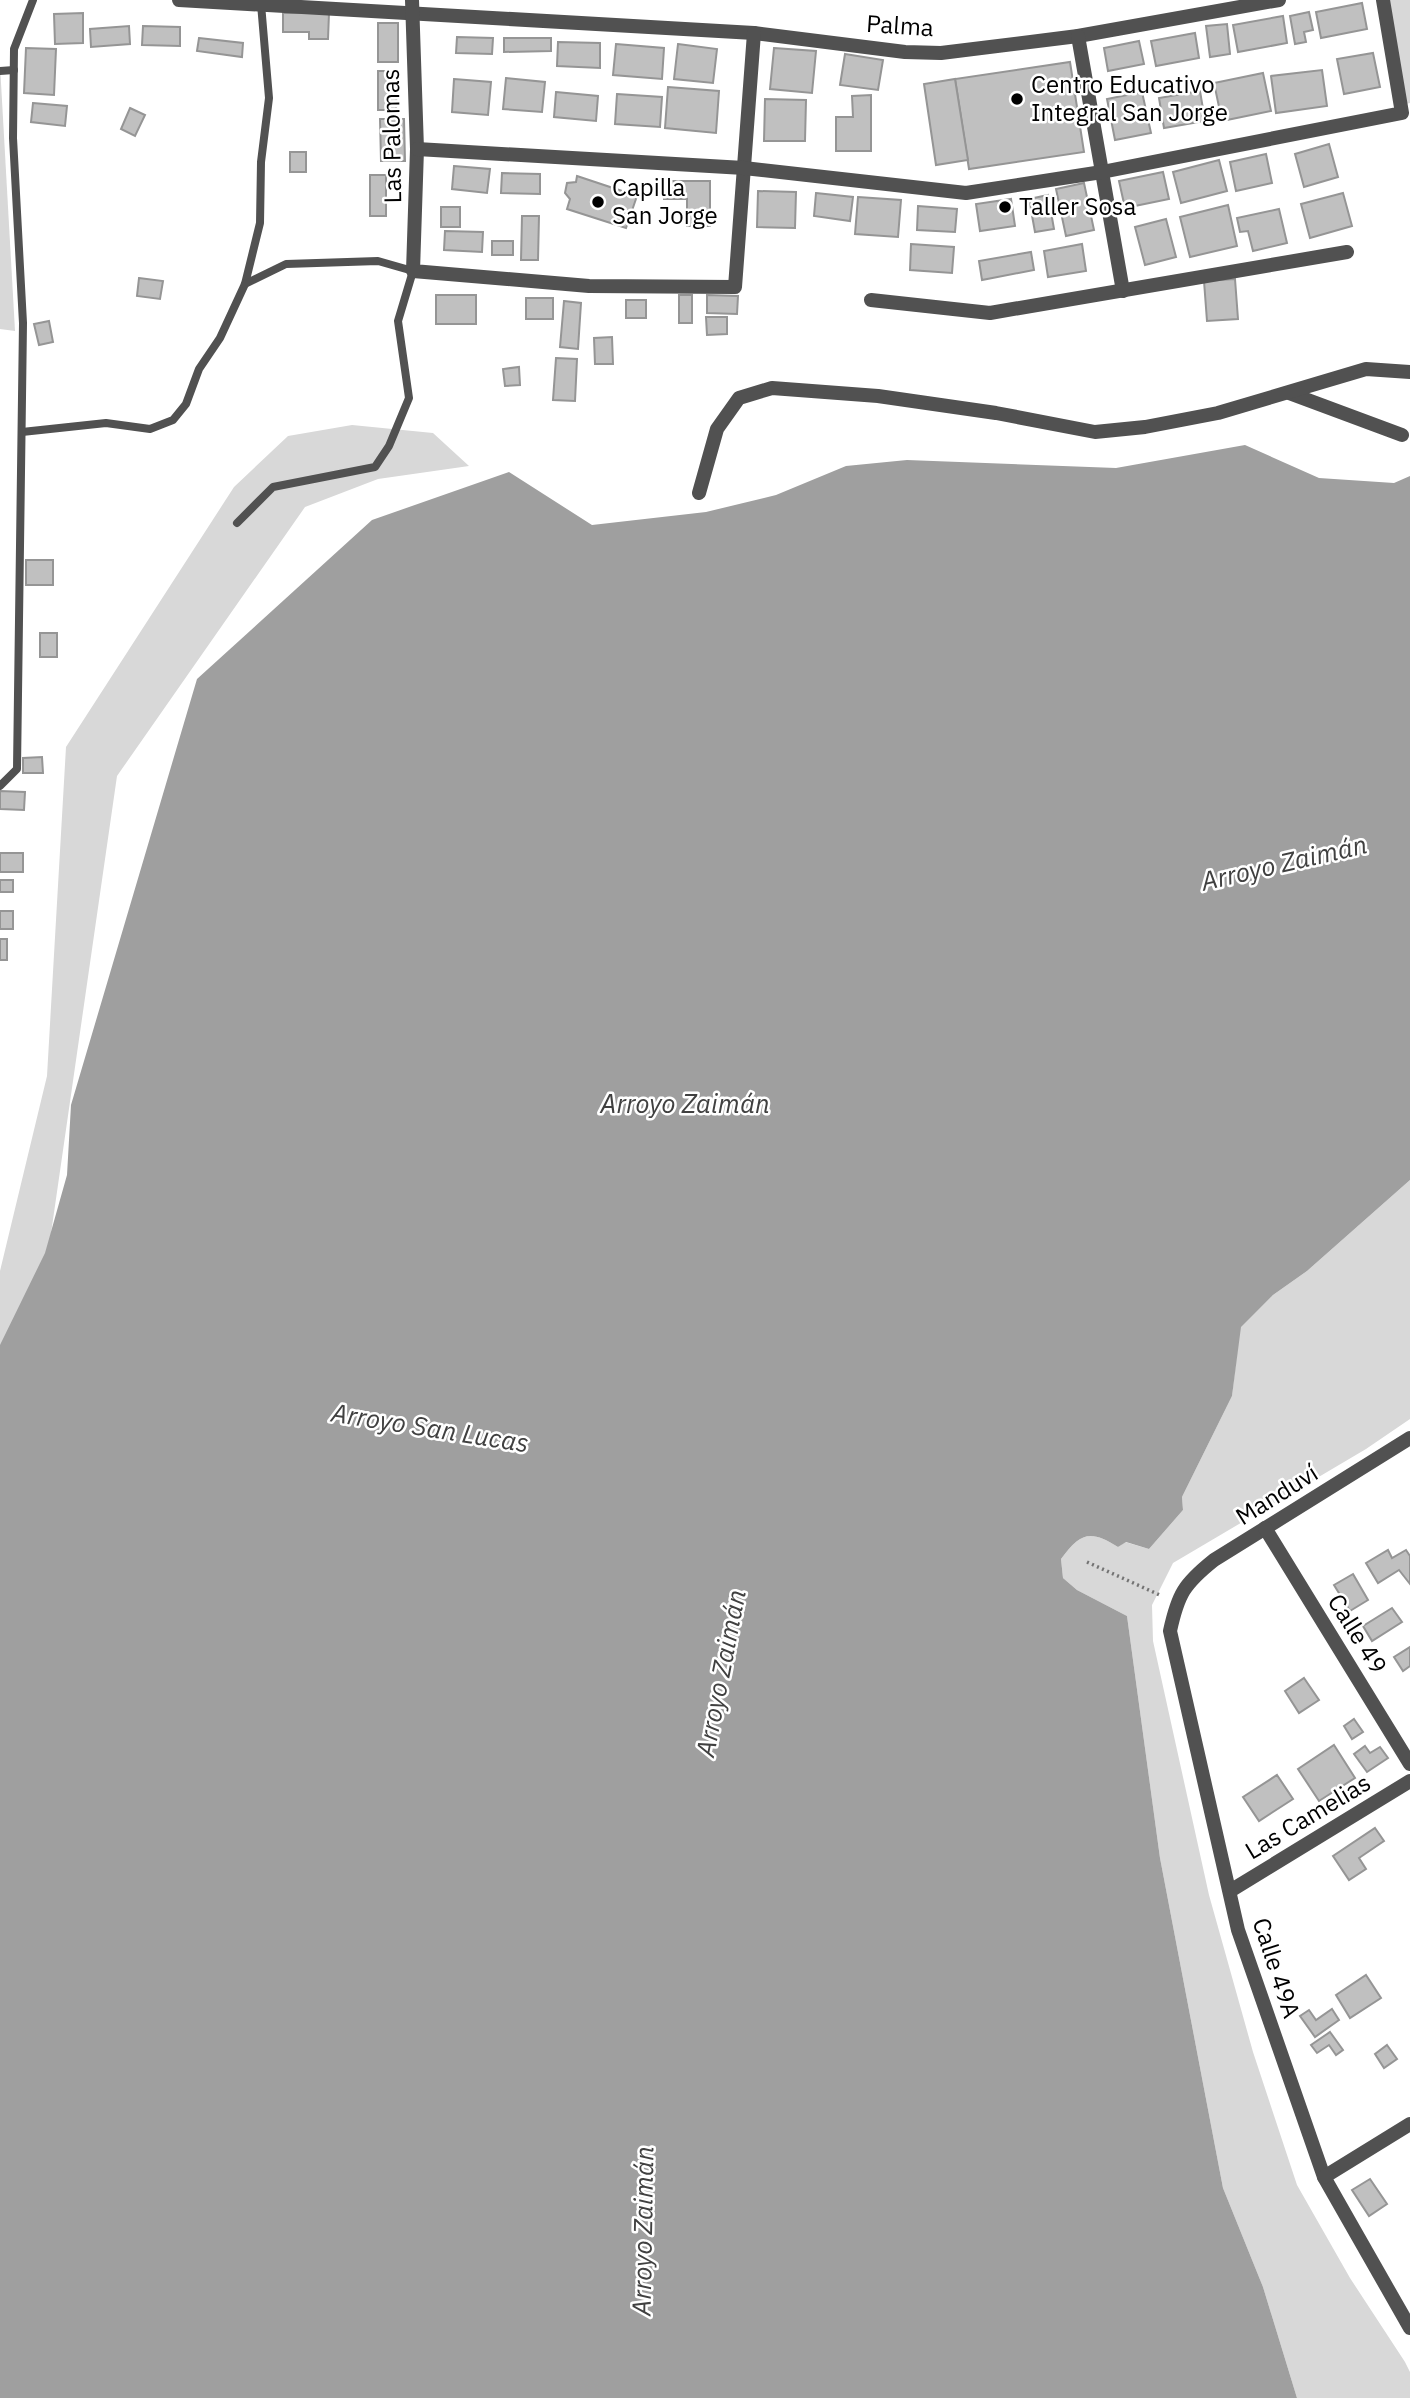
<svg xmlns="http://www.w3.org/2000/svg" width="1410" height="2398" viewBox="0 0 1410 2398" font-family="'IBM Plex Sans',sans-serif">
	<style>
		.green { fill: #d8d8d8 }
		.water { fill: #9f9f9f }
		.building { fill: #c0c0c0; stroke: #959595; stroke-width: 2 }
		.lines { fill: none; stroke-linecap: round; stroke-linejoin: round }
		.path { stroke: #737373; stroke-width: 3.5; stroke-dasharray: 2 3.5; stroke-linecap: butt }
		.lane { stroke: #515151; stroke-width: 8 }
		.street { stroke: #515151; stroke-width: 14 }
		.poi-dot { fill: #000; stroke: #fff; stroke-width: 2.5 }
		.labels { text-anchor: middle; stroke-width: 5; stroke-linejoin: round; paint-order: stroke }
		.street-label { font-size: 24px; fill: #000; stroke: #fff }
		.poi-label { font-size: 24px; fill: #000; stroke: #fff; text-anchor: start }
		.water-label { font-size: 26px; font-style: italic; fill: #404040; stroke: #fff }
	</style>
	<rect width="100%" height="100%" fill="#fff"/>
	<g class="green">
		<path d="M1388,0h22v103l-4,1z"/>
		<path d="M0,65l15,266 -15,-2z"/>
		<path d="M352,425l81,8 36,33 -91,13 -73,28 -188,269 -87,603 -30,30v-138l47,-195 19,-329 168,-260 54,-51z"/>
		<path d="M1410,1180v239l-44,30 -193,114 -21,42 1,36 56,254 44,157 44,133 53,93 55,84 5,10v26h-113l-34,-111 -40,-99 -63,-330 -33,-242 -50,-26 -14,-12 -2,-19c19,-26 29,-30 57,-12l7,-5 24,7 34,-39 -1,-13 50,-101 8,-69 33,-32 34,-24z"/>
	</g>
	<path class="water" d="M1245,445l74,33 75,5 16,-7v704l-103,91 -34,24 -32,32 -9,69 -50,101 1,13 -34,39 -23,-7 -8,5c-28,-18 -38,-14 -57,12l2,19 14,12 50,26 33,242 63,330 40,99 34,111h-1297v-1053l45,-92 22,-78 4,-70 126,-426 175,-159 137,-48 83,53 114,-13 70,-17 70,-29 61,-6 209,8z"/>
	<g class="building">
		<path d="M1362,3l5,26 -46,9 -5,-26z"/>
		<path d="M1309,12l4,18 -9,2 2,10 -11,2 -5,-28z"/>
		<path d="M83,13v30l-28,1 -1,-30z"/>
		<path d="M283,13h46l-1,26h-19v-7h-26z"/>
		<path d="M1283,16l4,27 -49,9 -5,-27z"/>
		<rect x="378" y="23" width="20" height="39"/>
		<path d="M1227,24l3,30 -20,3 -4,-31z"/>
		<path d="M129,26l1,18 -39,3 -1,-18z"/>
		<path d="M143,26l37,1v19l-38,-1z"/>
		<path d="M1195,33l4,25 -43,8 -5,-25z"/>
		<path d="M457,37l36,1 -1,16 -36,-1z"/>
		<path d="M199,38l44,5 -1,14 -45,-6z"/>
		<path d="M504,38h47v13l-47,1z"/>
		<path d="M1139,41l5,23 -36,7 -4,-23z"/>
		<path d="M558,42l42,1v25l-43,-2z"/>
		<path d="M616,44l48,4 -2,31 -49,-4z"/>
		<path d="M678,44l39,5 -4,34 -39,-4z"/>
		<path d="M26,48l30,1 -2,46 -30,-2z"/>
		<path d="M774,48l42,3 -4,42 -42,-4z"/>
		<path d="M1373,53l7,34 -36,7 -7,-35z"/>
		<path d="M845,54l38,6 -5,30 -38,-5z"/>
		<path d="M1070,62l14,90 -115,17 -14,-90z"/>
		<path d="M1322,70l5,36 -51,7 -5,-37z"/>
		<path d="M378,71h19l-1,39h-18z"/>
		<path d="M1263,73l8,38 -49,10 -8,-38z"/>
		<path d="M506,78l39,4 -3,30 -39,-3z"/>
		<path d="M454,79l37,3 -3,33 -36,-3z"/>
		<path d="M955,79l13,81 -32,5 -12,-81z"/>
		<path d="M668,87l51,4 -3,42 -51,-5z"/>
		<path d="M1200,91l5,30 -41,7 -5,-30z"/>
		<path d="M556,92l42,4 -2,25 -42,-4z"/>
		<path d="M1142,92l9,41 -36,7 -8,-41z"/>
		<path d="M617,94l45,3 -2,30 -45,-3z"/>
		<path d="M871,95v56h-35v-34h17l-1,-21z"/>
		<path d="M765,99l41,1 -1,41h-41z"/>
		<path d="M33,103l34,3 -2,20 -34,-4z"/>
		<path d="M130,108l15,7 -10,21 -14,-7z"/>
		<path d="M380,119h24l1,42h-24z"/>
		<path d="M1329,144l9,33 -34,10 -9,-33z"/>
		<rect x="290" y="152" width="16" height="20"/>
		<path d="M1266,154l6,29 -36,8 -6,-29z"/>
		<path d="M1219,160l8,31 -46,12 -8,-31z"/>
		<path d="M454,166l36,3 -3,24 -35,-4z"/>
		<path d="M1163,172l6,27 -44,9 -6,-27z"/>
		<path d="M502,173l38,1v20l-39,-1z"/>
		<rect x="370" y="175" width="16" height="41"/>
		<path d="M577,176l60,20 -11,32 -59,-19 3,-10 -5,-6 2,-10 9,-1z"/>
		<path d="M664,181h46v45h-23v-27h-23z"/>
		<path d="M1084,183l10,47 -28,6 -10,-47z"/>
		<path d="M758,191l38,1 -1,36 -38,-1z"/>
		<path d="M816,193l37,4 -3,24 -36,-5z"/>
		<path d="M1343,193l9,33 -42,12 -9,-34z"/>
		<path d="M1048,195l6,34 -19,3 -6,-33z"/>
		<path d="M858,197l43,3 -3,37 -43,-3z"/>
		<path d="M1011,199l4,27 -35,5 -4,-27z"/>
		<path d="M1228,205l9,41 -47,11 -10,-40z"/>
		<path d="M918,206l39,3 -2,23 -38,-2z"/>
		<rect x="441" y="207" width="19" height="20"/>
		<path d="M1279,209l8,34 -34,8 -5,-20 -8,1 -3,-14z"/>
		<path d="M522,216h17l-1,44h-17z"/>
		<path d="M1166,219l10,38 -31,8 -10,-38z"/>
		<path d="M445,231l38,1 -1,20 -38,-2z"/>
		<rect x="492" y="241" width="21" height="14"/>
		<path d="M911,244l43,3 -2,26 -42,-3z"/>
		<path d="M1082,244l4,27 -38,6 -4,-26z"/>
		<path d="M1031,252l3,18 -52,10 -3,-19z"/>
		<path d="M139,278l24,3 -3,18 -23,-3z"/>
		<path d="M1235,279l3,40 -31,2 -3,-40z"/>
		<rect x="436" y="295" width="40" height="29"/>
		<rect x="679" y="295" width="13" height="28"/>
		<path d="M707,295l31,1 -1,18 -30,-1z"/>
		<rect x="526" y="298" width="27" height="21"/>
		<rect x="626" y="300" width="20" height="18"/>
		<path d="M564,301l17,2 -3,46 -18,-2z"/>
		<path d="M706,317h21v17l-20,1z"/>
		<path d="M49,321l4,21 -14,3 -5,-21z"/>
		<path d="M612,337l1,27h-18l-1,-26z"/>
		<path d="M556,358l21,1 -2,42 -22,-1z"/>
		<path d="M519,367l1,18 -15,1 -2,-17z"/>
		<rect x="26" y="560" width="27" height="25"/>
		<rect x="40" y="633" width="17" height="24"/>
		<path d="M42,757l1,16h-20v-15z"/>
		<path d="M0,791l25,1 -1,18 -24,-1z"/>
		<rect x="0" y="853" width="23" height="19"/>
		<rect x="0" y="880" width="13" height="12"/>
		<rect x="0" y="911" width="13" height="18"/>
		<rect x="0" y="939" width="7" height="21"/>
		<path d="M1388,1550l4,8 14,-8 4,6v28l-11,-14 -21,13 -12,-20z"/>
		<path d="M1353,1574l15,26 -18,11 -16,-26z"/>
		<path d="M1392,1608l10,14 -30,19 -9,-15z"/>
		<path d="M1410,1647v19l-7,5 -9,-14z"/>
		<path d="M1304,1678l15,22 -20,13 -14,-22z"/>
		<path d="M1354,1719l9,13 -11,7 -8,-13z"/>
		<path d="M1334,1745l21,33 -36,23 -21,-32z"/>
		<path d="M1365,1746l5,7 10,-6 8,11 -21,14 -13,-18z"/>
		<path d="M1277,1775l16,24 -34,22 -16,-24z"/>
		<path d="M1375,1828l9,13 -25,17 7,11 -17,11 -16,-24z"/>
		<path d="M1366,1975l15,23 -31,20 -14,-23z"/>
		<path d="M1332,2009l7,11 -24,17 -15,-21 9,-6 7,10z"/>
		<path d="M1330,2032l13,18 -7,5 -7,-10 -12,8 -6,-8z"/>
		<path d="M1387,2045l10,14 -13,9 -9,-14z"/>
		<path d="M1370,2179l17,25 -18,12 -17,-26z"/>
	</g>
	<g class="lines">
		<path class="path" d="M1087,1562l75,34"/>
		<g class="lane">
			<path d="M0,71l14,-1"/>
			<path d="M22,432l84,-9 44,6 23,-9 13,-16 13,-35 21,-31 25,-54 15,-61 1,-61 8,-64 -8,-94"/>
			<path d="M237,523l36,-36 102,-20 14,-21 20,-48 -11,-77 15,-50 -35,-10 -92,3 -41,20"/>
			<path d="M0,786l17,-17 6,-446 -10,-185 1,-89 19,-49"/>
		</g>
		<g class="street">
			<path d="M179,0l575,33 151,19 36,1 137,-17 201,-36"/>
			<path d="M412,0l5,149 -4,122 176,15 146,1 19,-254"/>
			<path d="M1078,36l45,255"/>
			<path d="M417,149l327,19 222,25 136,-21 300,-59 -19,-113"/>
			<path d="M871,300l119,13 357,-61"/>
			<path d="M1289,393l113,42"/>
			<path d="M699,493l18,-64 22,-31 33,-10 106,8 118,17 99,19 50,-5 73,-14 148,-44 44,3"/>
			<path d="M1410,1438l-196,122c-30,24 -36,34 -44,71l68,299 86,247 86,151"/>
			<path d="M1265,1528l145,236"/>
			<path d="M1230,1891l180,-110"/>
			<path d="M1324,2177l86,-53"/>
		</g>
	</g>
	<g class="poi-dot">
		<circle cx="1017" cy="99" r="7"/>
		<circle cx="598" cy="202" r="7"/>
		<circle cx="1005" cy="207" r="7"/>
	</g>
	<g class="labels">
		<g class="street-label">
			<text transform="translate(900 26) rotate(4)" y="8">Palma</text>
			<text transform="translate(392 136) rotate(-91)" y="8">Las Palomas</text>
			<text transform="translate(1277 1495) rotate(-32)" y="8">Manduví</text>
			<text transform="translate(1357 1634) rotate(58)" y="8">Calle 49</text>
			<text transform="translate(1308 1817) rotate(-31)" y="8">Las Camelias</text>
			<text transform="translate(1276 1968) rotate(72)" y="8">Calle 49A</text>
		</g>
		<g class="poi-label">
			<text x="1031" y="93">Centro Educativo<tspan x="1031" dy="28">Integral San Jorge</tspan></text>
			<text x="612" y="196">Capilla<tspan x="612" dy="28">San Jorge</tspan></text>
			<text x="1019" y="215">Taller Sosa</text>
		</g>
		<g class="water-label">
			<text transform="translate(1284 863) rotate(-13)" y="9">Arroyo Zaimán</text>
			<text x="685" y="1113">Arroyo Zaimán</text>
			<text transform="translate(430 1428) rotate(9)" y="9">Arroyo San Lucas</text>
			<text transform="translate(721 1673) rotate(-79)" y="9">Arroyo Zaimán</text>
			<text transform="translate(643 2231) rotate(-89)" y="9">Arroyo Zaimán</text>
		</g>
	</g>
</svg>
